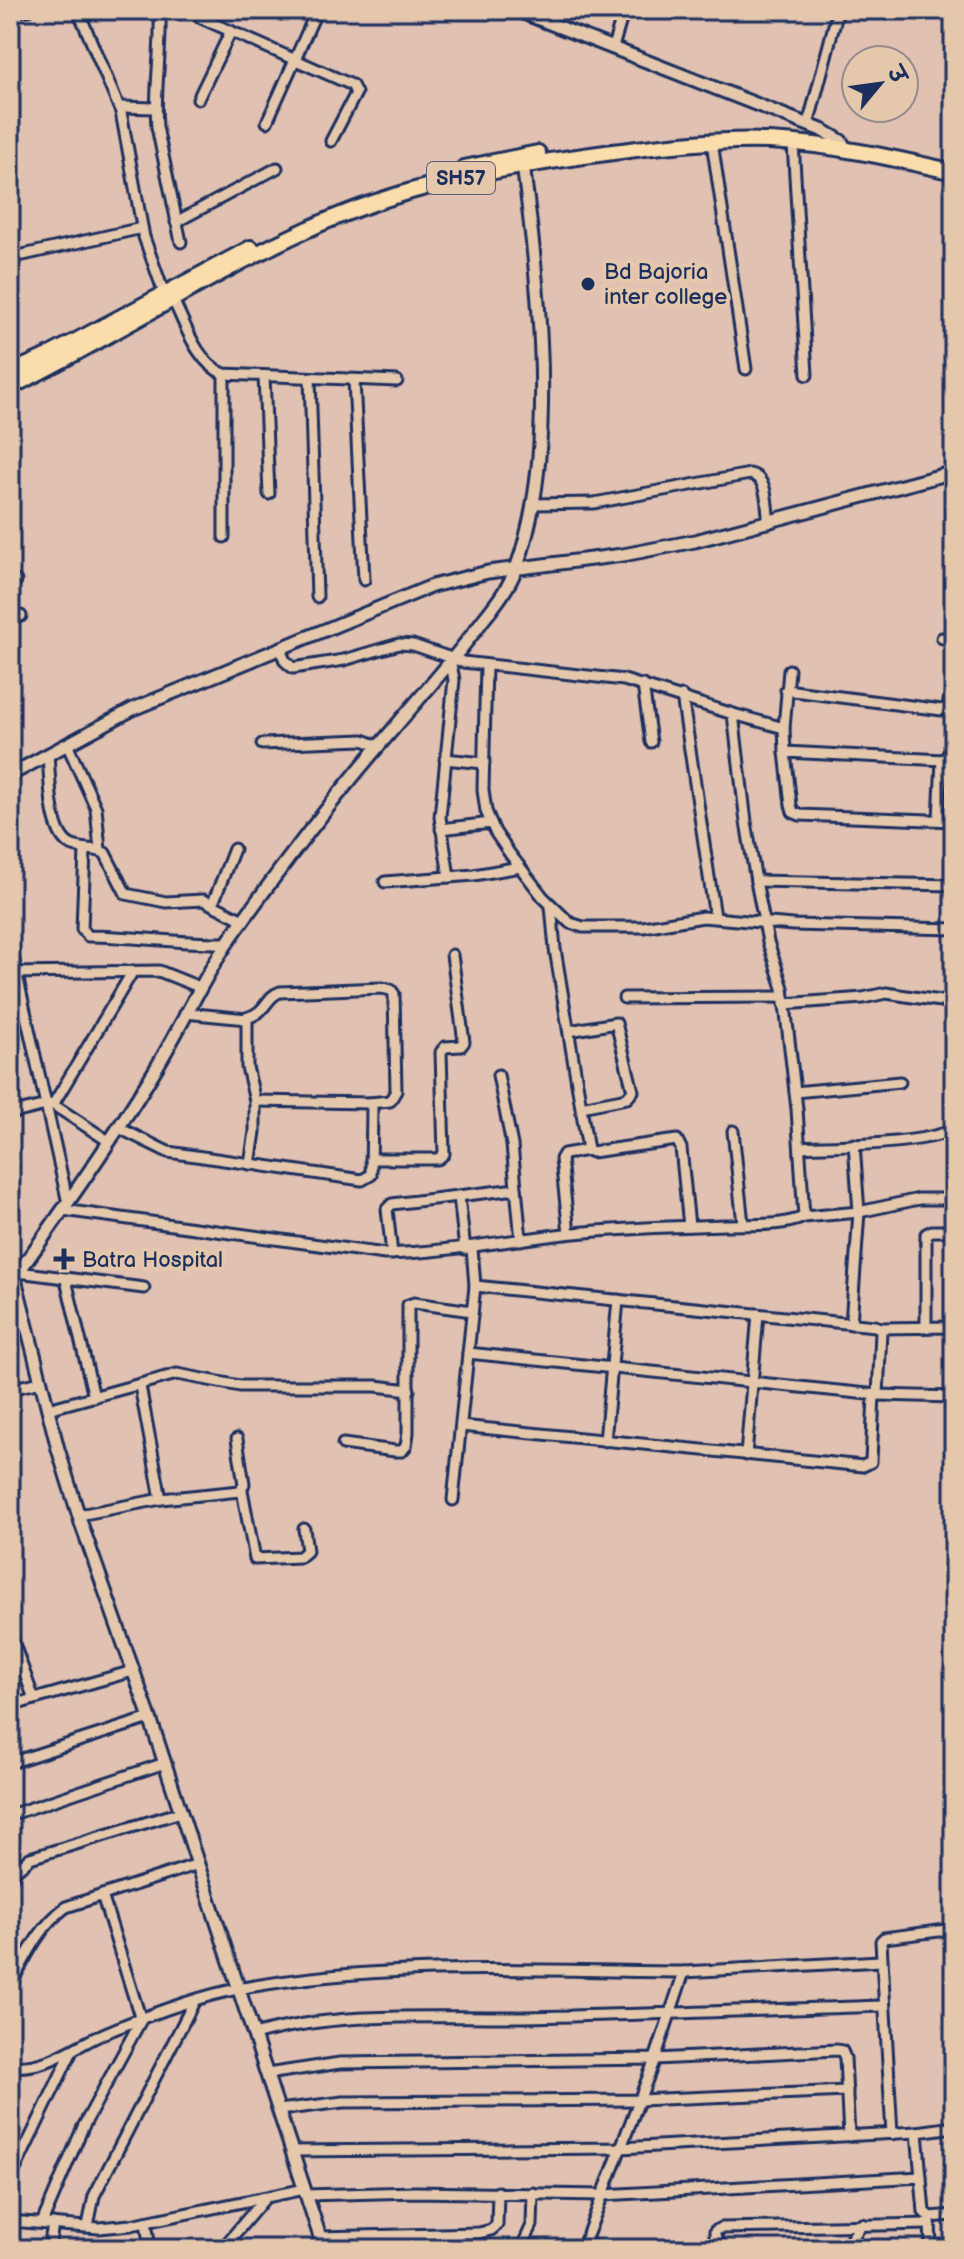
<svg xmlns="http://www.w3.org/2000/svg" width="964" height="2259" viewBox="0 0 964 2259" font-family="'Balsamiq Sans','Playpen Sans Deva',sans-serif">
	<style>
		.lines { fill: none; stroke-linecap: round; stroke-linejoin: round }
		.minor-casing { stroke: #1b2f5e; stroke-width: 15 }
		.tertiary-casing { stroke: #1b2f5e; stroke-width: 17 }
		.primary-casing { stroke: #1b2f5e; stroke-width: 20 }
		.minor { stroke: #e5c8ac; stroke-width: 9 }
		.tertiary { stroke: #e5c8ac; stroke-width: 11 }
		.primary { stroke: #fbddab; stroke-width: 14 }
		.poi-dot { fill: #1b2f5e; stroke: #e5c8ac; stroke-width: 3 }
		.labels { text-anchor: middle; stroke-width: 8; stroke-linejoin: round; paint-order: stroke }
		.shield { fill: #e5c8ac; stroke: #585d75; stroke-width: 2 }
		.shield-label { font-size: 20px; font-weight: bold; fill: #1b2f5e }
		.poi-label { font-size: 22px; fill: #1b2f5e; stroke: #e5c8ac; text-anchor: start }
	</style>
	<rect width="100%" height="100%" fill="#e1c1b1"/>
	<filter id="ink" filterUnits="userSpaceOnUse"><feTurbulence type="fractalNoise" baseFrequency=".0125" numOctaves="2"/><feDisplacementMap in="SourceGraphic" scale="16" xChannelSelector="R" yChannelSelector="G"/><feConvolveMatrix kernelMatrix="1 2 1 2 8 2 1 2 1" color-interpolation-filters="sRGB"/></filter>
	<g filter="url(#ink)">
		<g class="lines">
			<defs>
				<g id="minor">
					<path d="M78,10l43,102 23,125 21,59"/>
					<path d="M950,10l4,2"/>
					<path d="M10,11l19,-1"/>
					<path d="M201,18l151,67 4,8 -25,48"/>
					<path d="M160,20c1,36 -6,72 -3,107l24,115"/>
					<path d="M613,47l11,-37"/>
					<path d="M198,99l33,-68"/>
					<path d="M119,107l36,1"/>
					<path d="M267,122l50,-112"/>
					<path d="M808,125l30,-115"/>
					<path d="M712,142l34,227"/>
					<path d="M793,143l14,232"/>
					<path d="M176,222l101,-54"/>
					<path d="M10,258l132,-30"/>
					<path d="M173,300c13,25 23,62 51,74l173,7"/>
					<path d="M224,374v163"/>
					<path d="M264,376l5,118"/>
					<path d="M310,378l7,219"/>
					<path d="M354,380l10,200"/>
					<path d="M532,504l62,-1 156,-29c19,4 16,32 19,49"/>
					<path d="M10,582l6,-1"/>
					<path d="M10,619l11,-3"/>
					<path d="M942,638l12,2"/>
					<path d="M280,648l5,13 8,7 51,-8 55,-16 14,1 50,17 161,18 109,34 13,108 10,59 12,61 15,46 14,121 7,108 55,-5 -8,112"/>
					<path d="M486,665l-3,125 3,21 9,21 15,22 33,43 27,26 13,4h60l60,-10 90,8 161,4"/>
					<path d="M643,685l8,57"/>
					<path d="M786,690l156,20 6,-3 3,-15 3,-4"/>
					<path d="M682,696l33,221"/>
					<path d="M733,714l51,14 1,24"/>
					<path d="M784,728l5,-58"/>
					<path d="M67,744l29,64 4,42"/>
					<path d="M262,744l101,-4 15,6"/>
					<path d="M954,750h-3l-7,10 -159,-8 6,53 2,7 7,3 154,6"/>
					<path d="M48,754c2,22 1,77 21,90 11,7 25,3 36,9l21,41 40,8 37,-2 40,20"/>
					<path d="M445,759l39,4"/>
					<path d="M939,819l3,-59"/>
					<path d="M441,829l50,-6"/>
					<path d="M85,850l-3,79 6,7c47,0 92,8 139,7"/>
					<path d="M449,877l-9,-60 14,-137 -3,-16"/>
					<path d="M756,881l198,4"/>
					<path d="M385,882l89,-7 46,-8"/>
					<path d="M213,903l21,-54"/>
					<path d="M551,906l4,43 33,201 4,2 85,-12 4,8 8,78"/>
					<path d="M10,944l58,259"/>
					<path d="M10,973l149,-2 40,16"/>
					<path d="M624,998l160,-1"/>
					<path d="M784,1004l79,-6 23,-5 68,10"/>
					<path d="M185,1013l62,6v48l8,34v31l-5,32"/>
					<path d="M246,1018c21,-5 19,-21 34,-26l102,-4 9,2 3,4 2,97 -6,10 -21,2"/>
					<path d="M569,1031l47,-8 17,68 -6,7 -46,9"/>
					<path d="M498,1075l14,70 9,95"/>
					<path d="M795,1092l105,-10"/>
					<path d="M52,1104l58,38"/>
					<path d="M10,1114l44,-11 79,-132"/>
					<path d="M119,1128l49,24 194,28 9,-5 1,-67 -3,-5 -114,-2"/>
					<path d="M733,1131l10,93"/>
					<path d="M854,1144l5,68 60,-13h35"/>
					<path d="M800,1147c37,-2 125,-2 154,-18"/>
					<path d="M371,1159h67l6,-5 -3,-102 4,-5 16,-1 3,-4 -12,-87"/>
					<path d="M459,1197l6,52"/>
					<path d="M63,1210l322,44c72,-2 141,-18 212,-23 43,-3 86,-5 128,-6 25,-1 56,2 79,-8"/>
					<path d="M569,1233l-8,-74 3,-5 24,-4"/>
					<path d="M472,1248l3,38 400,40 5,2 1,4 -3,63 76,2"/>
					<path d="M392,1254l-5,-45 5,-5 124,-15"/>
					<path d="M18,1272l126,16"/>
					<path d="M66,1280l28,117"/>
					<path d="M926,1327v-93l6,-3h22"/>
					<path d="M880,1328l74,-1"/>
					<path d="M468,1353l410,42"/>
					<path d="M140,1386l21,113"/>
					<path d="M10,1389l31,-7"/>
					<path d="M48,1409l129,-35 63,12h136l33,4"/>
					<path d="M461,1426l402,40 8,-4 3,-67"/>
					<path d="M605,1441l13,-141"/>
					<path d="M343,1444l52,7h7l4,-5 2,-13v-128l6,-2 58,8"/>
					<path d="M746,1455l12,-141"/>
					<path d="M242,1490l13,69 45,-2 7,-6 -3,-22"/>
					<path d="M453,1500l22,-214"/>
					<path d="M79,1515l82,-16 79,-8 4,-7 -7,-45"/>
					<path d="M10,1633l24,66"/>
					<path d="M10,1706l123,-35"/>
					<path d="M10,1763l140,-45"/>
					<path d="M10,1815l155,-52"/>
					<path d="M10,1881l5,-10 15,-13 151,-46"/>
					<path d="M684,1972l196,-11"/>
					<path d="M10,1986c16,-29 29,-59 56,-79l132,-43"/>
					<path d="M254,2035c88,-25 180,-17 271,-18 120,-2 239,-7 358,-11"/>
					<path d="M10,2066c37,4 63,-19 95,-33 43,-18 92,-37 138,-45 145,-27 294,-17 441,-16l-29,87 -73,190"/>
					<path d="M267,2074l73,-11 315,-4 182,-9 5,1 3,7 4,78"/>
					<path d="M279,2110l64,-8 296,-2 208,-9"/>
					<path d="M917,2132l37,-5"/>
					<path d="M892,2134l-11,-193 3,-3 70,-9"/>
					<path d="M292,2151l328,-3 297,-16 7,80 6,5 24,-2"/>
					<path d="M10,2180l62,-129"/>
					<path d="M306,2195l109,-3 188,3 318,-18"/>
					<path d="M930,2220l1,29"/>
					<path d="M10,2221l89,7 32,-3 174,-36"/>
					<path d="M146,2222l4,27"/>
					<path d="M42,2223l41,-96 58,-107 -39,-125"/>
					<path d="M88,2226l6,-30 100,-194"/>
					<path d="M320,2237l159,-4 12,-3 6,-5 1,-33"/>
					<path d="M586,2241l10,8"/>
					<path d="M49,2249l4,-25"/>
					<path d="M222,2249l43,-51"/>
					<path d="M521,2249l11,-24 1,-32"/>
					<path d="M724,2249l-9,-12v-6l6,-3 209,-4"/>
					<path d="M844,2249l18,-25"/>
				</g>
				<g id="tertiary">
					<path d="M516,10l308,121 17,10 5,8"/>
					<path d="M10,775l123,-66 299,-123 56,-14 135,-17 72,-14 259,-69"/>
					<path d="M10,1259l48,190 23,74 69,195 174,531"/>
					<path d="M15,1277c49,-68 97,-136 140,-207 29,-48 51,-99 84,-144 47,-66 97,-131 150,-192 32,-38 65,-74 94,-114 13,-16 27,-34 34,-54 41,-113 22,-283 6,-401"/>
				</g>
				<g id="primary">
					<path d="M464,168l74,-15"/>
					<path d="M10,373l36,-16 205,-109"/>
					<path d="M10,387c100,-49 193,-110 294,-156 97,-46 203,-65 309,-79 51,-7 104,-13 156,-11 63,3 124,17 185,31"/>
				</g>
			</defs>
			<use href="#minor" class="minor-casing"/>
			<use href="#tertiary" class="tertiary-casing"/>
			<use href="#primary" class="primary-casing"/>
			<use href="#minor" class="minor"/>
			<use href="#tertiary" class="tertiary"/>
			<use href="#primary" class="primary"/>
		</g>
	</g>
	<g class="poi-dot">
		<circle cx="588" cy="284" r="8"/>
		<path d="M60 1247h8v8h8v8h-8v8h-8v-8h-8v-8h8z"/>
	</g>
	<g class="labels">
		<rect class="shield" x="427" y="162" width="68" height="32" rx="6"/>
		<g class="shield-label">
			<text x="461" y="185">SH57</text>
		</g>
		<g class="poi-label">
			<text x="604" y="279">Bd Bajoria<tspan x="604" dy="25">inter college</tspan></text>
			<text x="82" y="1267">Batra Hospital</text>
		</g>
	</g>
	<rect width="964" height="2259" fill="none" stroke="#e5c8ac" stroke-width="40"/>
	<rect x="20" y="20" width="924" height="2219" fill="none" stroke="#1b2f5e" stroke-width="3" filter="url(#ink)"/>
	<g transform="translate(880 84) rotate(61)"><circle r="38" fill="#e5c8ac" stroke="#948b8d" stroke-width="2"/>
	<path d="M0-6L14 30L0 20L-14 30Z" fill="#1b2f5e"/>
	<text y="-12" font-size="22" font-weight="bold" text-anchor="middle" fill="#1b2f5e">उ</text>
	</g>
</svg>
